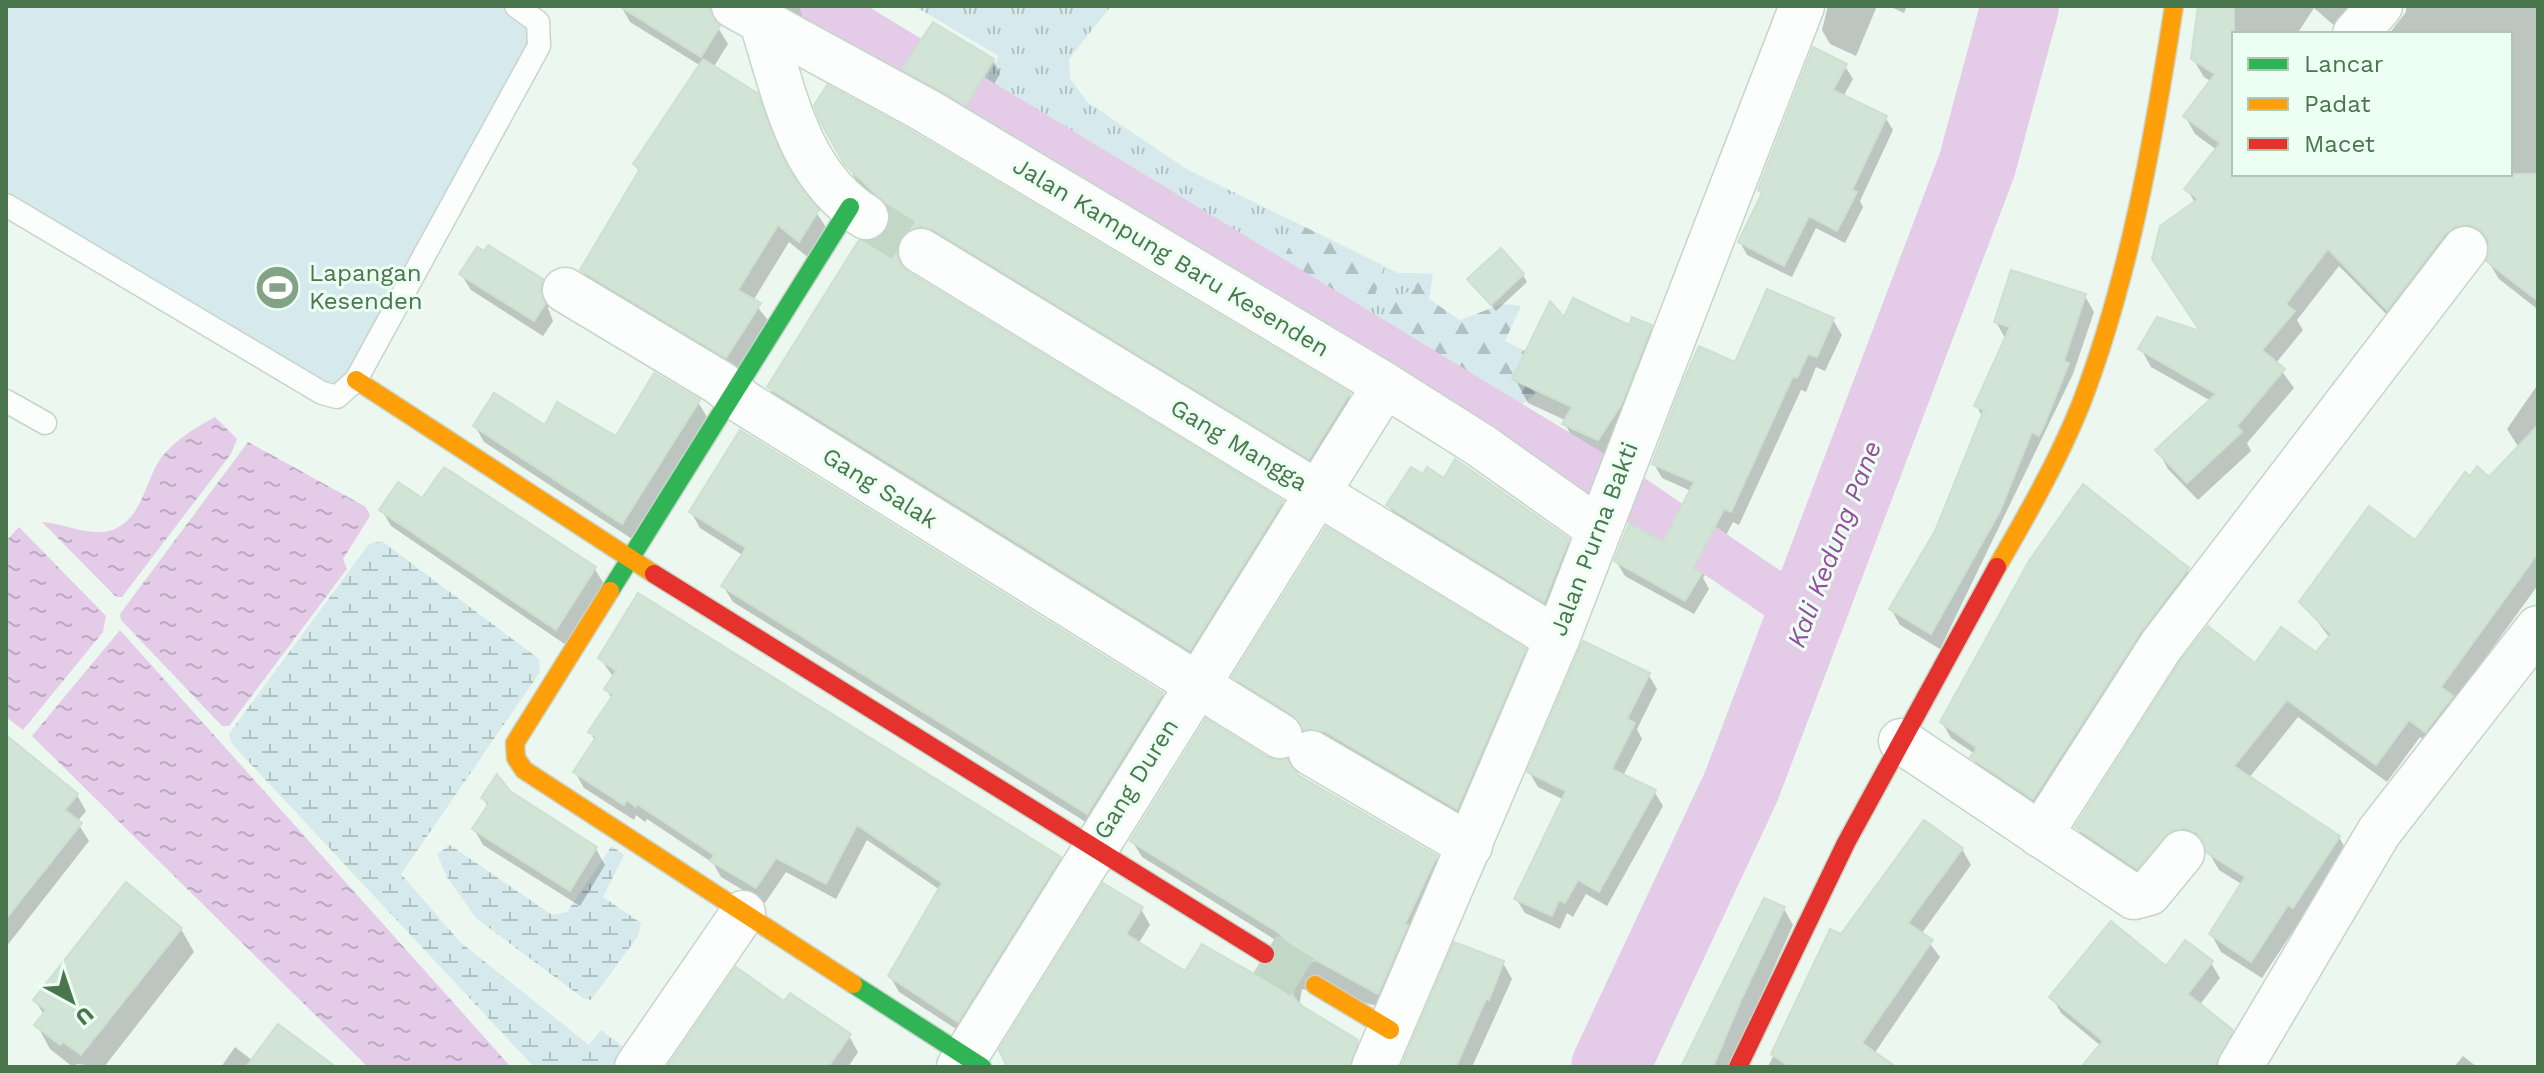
<svg xmlns="http://www.w3.org/2000/svg" width="2544" height="1073" viewBox="0 0 2544 1073" font-family="'Work Sans',sans-serif">
	<style>
		.grass { fill: url(#grass-tufts) }
		.forest { fill: url(#forest-firs) }
		.wetland { fill: url(#wetland-marsh) }
		.garden { fill: #d6e9ed }
		.water { fill: url(#water-ripples) }
		.shadow { fill: #0003 }
		.lines { fill: none; stroke-linecap: round; stroke-linejoin: round }
		.canal { stroke: #e4cce9; stroke-width: 46 }
		.river { stroke: #e4cce9; stroke-width: 78 }
		.building { fill: #d2e4d5; stroke: #cde0d1; stroke-width: 2 }
		.street-tunnel { stroke: #c3d7c7; stroke-width: 44; stroke-dasharray: 44 22; stroke-linecap: butt }
		.secondary-tunnel { stroke: #c3d7c7; stroke-width: 44; stroke-dasharray: 44 22; stroke-linecap: butt }
		.lane-casing { stroke: #c6d5c9; stroke-width: 25 }
		.street-casing { stroke: #c6d5c9; stroke-width: 47 }
		.fast-casing { stroke: #c8d6ca; stroke-width: 21 }
		.slow-casing { stroke: #c8d6ca; stroke-width: 21 }
		.jam-casing { stroke: #c8d6ca; stroke-width: 21 }
		.lane { stroke: #fcfefd; stroke-width: 22 }
		.street { stroke: #fcfefd; stroke-width: 44 }
		.fast { stroke: #30b455; stroke-width: 18 }
		.slow { stroke: #ff9f0a; stroke-width: 18 }
		.jam { stroke: #e5322d; stroke-width: 18 }
		.labels { text-anchor: middle; stroke-width: 6; stroke-linejoin: round; paint-order: stroke }
		.street-label { font-size: 24px; fill: #4a764e; stroke: #edfff3 }
		.poi-label { font-size: 24px; fill: #4a764e; stroke: #edfff3; text-anchor: start }
		.water-label { font-size: 26px; font-style: italic; fill: #964d9f; stroke: #edfff3 }
	</style>
	<defs>
		<pattern id="grass-tufts" width="24" height="20" patternUnits="userSpaceOnUse" patternTransform="scale(2)"><rect width="24" height="20" fill="#d6e9ed"/><path d="M3 7l-1-3M5 7V3M7 7l1-3M15 17l-1-3M17 17v-4M19 17l1-3" fill="none" stroke="#b0c1c2"/></pattern>
		<pattern id="forest-firs" width="22" height="20" patternUnits="userSpaceOnUse" patternTransform="scale(2)"><rect width="22" height="20" fill="#d6e9ed"/><path d="M5 1l3.5 6h-7zM16 11l3.5 6h-7z" fill="#b0c1c2"/></pattern>
		<pattern id="wetland-marsh" width="20" height="14" patternUnits="userSpaceOnUse" patternTransform="scale(2)"><rect width="20" height="14" fill="#d6e9ed"/><path d="M1 5h8M5 5V1M11 12h8M15 12V8" fill="none" stroke="#b0c1c2"/></pattern>
		<pattern id="water-ripples" width="26" height="14" patternUnits="userSpaceOnUse" patternTransform="scale(2)"><rect width="26" height="14" fill="#e4cce9"/><path d="M2 4q2-2 4 0t4 0M15 11q2-2 4 0t4 0" fill="none" stroke="#bbaabf"/></pattern>
	</defs>
	<rect width="100%" height="100%" fill="#ebf7ef"/>
	<g class="grass">
		<path d="M914,6h197l-42,53 1,19 17,24 101,68 115,56c-8,18 -24,23 -16,46l-305,-185 17,-31z"/>
		<path d="M1384,266l14,7h15l2,16 -17,8 -3,32 30,18 -4,7 -54,-33z"/>
	</g>
	<g class="forest">
		<path d="M1303,226l81,40 -17,55 -80,-49c-8,-23 8,-28 16,-46z"/>
		<path d="M1413,273l20,1 -4,25 31,21 42,-16 19,2 -16,35 22,11 17,36 -30,22 -93,-56 4,-7c-13,-15 -35,-13 -39,-35l12,-15 17,-8z"/>
	</g>
	<g class="wetland">
		<path d="M382,541l157,118 1,13 -139,202 59,68 129,103 12,-15 24,18 -4,19h-87l-302,-323 -3,-10 140,-190z"/>
		<path d="M450,845l102,70 15,-3 45,-66 12,9 -21,42 38,26 -3,13 -47,64 -8,-2 -107,-80 -28,-39 -11,-25z"/>
	</g>
	<path class="garden" d="M6,6h496l27,16 5,15 -185,340 -13,12 -330,-192z"/>
	<g class="water">
		<path d="M215,417l22,22 -6,15 -109,143 -7,-1 -73,-74c22,1 52,17 73,7 29,-14 30,-49 46,-71 13,-18 36,-31 54,-41z"/>
		<path d="M248,442l118,65 4,9 -27,43 4,10 -118,157h-7l-101,-106 -1,-6z"/>
		<path d="M19,527l87,89 -3,16 -80,98 -17,-13v-176z"/>
		<path d="M120,630l391,437h-143l-336,-331z"/>
	</g>
	<g class="shadow">
		<path d="M621,6h76l12,7 19,31 -15,24 43,27 37,83 35,52 -18,29 -21,-17 -36,59 17,22 -33,52 -144,-87 -11,-18 58,-97 -5,-8 66,-99 -71,-44z"/>
		<path d="M779,6h29l-7,12z"/>
		<path d="M1828,6h49l-21,50 -26,-12 -8,-14z"/>
		<path d="M1889,6h18l-3,7z"/>
		<path d="M2200,6h173l-29,28 -30,-26 -17,26h-63v62l-30,-19 -11,-18z"/>
		<path d="M2406,6h132v299l-2,3 -37,-29 -11,-18 2,-15 -11,-4 -81,84 -59,-60 -42,54 6,10 -27,33 18,25 -47,55 4,8 -53,49 -30,-31 -10,-18 53,-50 -60,-34 -10,-18 62,-15 -8,-131 -8,-14 30,-39 -22,-16 -10,-18 49,-10v68h276v-140h-121l17,-22z"/>
		<path d="M993,60l7,14 -26,44 -62,-35 -8,-14z"/>
		<path d="M1845,66l8,13 -10,18 42,20 8,13 -33,71 3,6 -18,36 -29,-15 -24,49 -45,-22 -7,-13 23,-47 -3,-5z"/>
		<path d="M846,163l503,232 10,17 -39,63 -411,-220 -4,15 377,233 10,17 -92,147 -421,-262 -10,-18 108,-145 11,-9 5,-12 -1,-8 -35,-32z"/>
		<path d="M461,274l80,6 10,17 -3,11 5,13 -10,15 -72,-46z"/>
		<path d="M1523,275l4,7 -31,29 -26,-32z"/>
		<path d="M2085,296l9,16 -21,62 -133,275 -40,-24 -9,-16 46,-77 46,-114 -7,-13 29,-67 -9,-16z"/>
		<path d="M1565,320l85,7 14,24 -52,112 -34,-15 -13,-24 2,-3 -39,-18 -13,-24z"/>
		<path d="M1833,320l9,15 -17,36 -9,-4 -10,25 -5,-2 -62,135 -6,-3 -30,56 6,11 -15,25 -69,-38 -9,-15 48,-16 27,-54 -29,-13 -8,-14 82,-100z"/>
		<path d="M2538,384v201l-84,116 -18,48 -16,-12 -33,45 -89,-65 -49,61 90,59 10,18 -45,70 -5,-3 -37,56 -41,-26 -10,-18 32,-49 -24,-15 -11,-19 -10,-5 -51,39 -60,-40 -10,-18 178,-161 61,-12 14,-16 -28,-36 114,-59 74,-63 29,-32 -12,-19z"/>
		<path d="M698,402l9,15 -75,122 -148,-97 -9,-16 70,2 72,11z"/>
		<path d="M1388,505l179,35 10,17 -23,60 -156,-96z"/>
		<path d="M382,510l212,58 10,16 -38,61 -175,-119z"/>
		<path d="M691,512l471,182 9,16 -74,119 -364,-227 -10,-16 21,-30 -44,-28z"/>
		<path d="M2187,570l9,16 -153,228 -61,-41 -10,-16 3,-3 -24,-16 -9,-16z"/>
		<path d="M1524,651l9,15 -67,158 -151,-79 -10,-14 -61,-38 -9,-16z"/>
		<path d="M600,658l460,200 9,16 -102,162 -68,-44 -9,-16 50,-86 -73,-50 -31,59 -50,-27 -21,31 -44,-26 -8,-14 -66,-44 -2,3 -9,-7 -2,5 -50,-32 -9,-16 20,-31 -5,-9 22,-33 -6,-10 8,-11z"/>
		<path d="M1648,674l9,15 -20,40 5,10 -19,37 31,15 9,15 -56,100 -21,-12 -13,23 -6,-4 -7,16 -35,-16 -9,-14 48,-99 -26,-13 -9,-15z"/>
		<path d="M6,738l71,57 9,16 -9,11 12,19 -83,106z"/>
		<path d="M1297,776l139,81 9,16 -58,135 -85,-19 -3,17 58,36 9,16 -3,9h-354l132,-158 9,16 -12,19 48,30 77,7 14,-3 10,-9 3,-20 -148,-92 -10,-16z"/>
		<path d="M509,792l87,57 9,16 -25,41 -97,-61 -9,-16 14,-22 -5,-9z"/>
		<path d="M1962,849l9,16 -49,68 18,24 -66,97 18,13h-124l63,-136 11,5z"/>
		<path d="M1784,909l9,16 -64,142h-45z"/>
		<path d="M181,929l13,23 -90,115 -27,-3 -4,3 -23,-18 -13,-24 7,-10 -9,-15z"/>
		<path d="M1503,963l9,16 -40,88h-69z"/>
		<path d="M2211,963l9,15 -21,28 32,26 9,15 -12,20h-144l17,-21 -40,-33 -9,-16z"/>
		<path d="M785,1004l64,32 9,16 -10,15h-178z"/>
		<path d="M235,1047l18,14 74,6h-106z"/>
		<path d="M2463,1056l14,11h-23z"/>
	</g>
	<g class="lines">
		<path class="canal" d="M823,6l813,494 170,116"/>
		<path class="river" d="M1610,1067l131,-280 236,-622 43,-159"/>
	</g>
	<g class="building">
		<path d="M619,6h90l3,12 8,8 -19,31z"/>
		<path d="M2198,6h36v168h304v127l-52,-40 4,-10 -2,-12 -7,-9 -12,-6 -13,2 -11,8 -58,76 -59,-61 -42,55 9,7 -33,39 23,19 -48,57 5,6 -55,51 -32,-33 61,-56 -78,-45 19,-32 43,14 -48,-72 8,-33 38,-27 -14,-10 36,-46 -37,-27 32,-42 -24,-15z"/>
		<path d="M933,22l61,37 -28,46 -64,-36z"/>
		<path d="M1813,47l34,17 -14,26 54,26 -35,74 5,2 -20,39 -28,-15 -25,50 -46,-24 24,-49 -4,-3z"/>
		<path d="M703,59l54,34 30,74 32,43 -20,32 -21,-17 -40,65 23,13 -35,55 -146,-88 60,-101 -7,-5z"/>
		<path d="M827,85l86,47 437,261 -41,66 -375,-229 -13,-4 -13,4 -8,7 -4,14 4,13 8,8 375,229 -93,149 -423,-263 92,-147h17l10,-9 5,-10 -2,-14 -45,-43 -24,-43 -6,-16z"/>
		<path d="M488,245l55,34 -3,11 5,14 -11,17 -75,-47 18,-27 7,4z"/>
		<path d="M1501,248l23,26 -33,31 -24,-26z"/>
		<path d="M2011,270l75,24 -22,67 5,2 -24,60 -6,13 -7,-4 -32,79 -69,123 -42,-25 46,-78 49,-121 -10,-4 36,-79 -16,-5z"/>
		<path d="M1767,289l67,29 -17,39 -9,-3 -11,24 -4,-2 -62,136 -7,-3 -31,59 9,5 -17,28 -71,-40 15,-37 34,18 31,-60 -42,-18 32,-84 15,-34 36,16z"/>
		<path d="M1573,298l56,27 3,-8 20,8 -31,80 -23,35 -36,-16 10,-17 -60,-28 38,-78 14,16z"/>
		<path d="M654,373l46,27 -78,124 -149,-98 21,-33 51,32 12,-23 59,34z"/>
		<path d="M2538,425v128l-97,134 12,9 -28,36 -16,-12 -33,45 -89,-65 -53,66 106,70 -47,72 -5,-3 -37,57 -42,-28 36,-57 -39,-25 -9,-19 -12,-5 -12,2 -36,39 -62,-42 106,-167 27,-34 47,37 26,-36 35,25 15,-18 -32,-32 70,-96 46,34 50,-68 5,4 7,-10 12,11z"/>
		<path d="M740,430l423,263 -76,121 -366,-228 25,-38 -57,-36z"/>
		<path d="M1455,459l114,80 -25,63 -158,-97 25,-38 12,7 4,-7 17,11z"/>
		<path d="M444,467l152,100 -40,63 -177,-120 19,-28 24,16z"/>
		<path d="M2083,484l106,84 -49,65 -107,166 -63,-42 7,-9 -37,-26 89,-161z"/>
		<path d="M1326,527l200,122 -69,160 -133,-78 -21,-1 -10,-15 -61,-38z"/>
		<path d="M638,593l423,264 -103,165 -70,-46 54,-93 -85,-58 -31,59 -50,-26 -20,30 -46,-27 4,-6 -77,-51 -1,3 -9,-7 -3,5 -51,-33 23,-35 -8,-5 25,-37 -9,-6 12,-18 -18,-13z"/>
		<path d="M1583,641l67,32 -23,46 8,4 -23,46 44,21 -57,102 -21,-12 -13,23 -6,-3 -7,16 -38,-17 52,-108 -39,-19z"/>
		<path d="M1206,719l61,38 21,2 10,16 139,81 -32,68 3,1 -30,69 -62,-34 -14,4 -9,9 -3,12 4,13 8,8 56,34 -8,27h-343l-8,-17 104,-167 40,24 -17,27 59,37 17,-27 61,35 14,-3 10,-10 3,-12 -3,-12 -8,-9 -149,-92z"/>
		<path d="M6,735l72,59 -13,16 17,13 -76,96z"/>
		<path d="M497,774l13,17 87,56 -27,44 -98,-62 17,-26 -8,-5z"/>
		<path d="M1924,820l39,28 -55,75 25,17 -71,103 34,24h-106l-19,-13 59,-125 11,5z"/>
		<path d="M126,882l56,46 -101,127 -18,-13 -3,3 -26,-20 12,-15 -13,-10z"/>
		<path d="M1764,898l21,9 -44,93 -28,67h-32z"/>
		<path d="M2111,921l55,45 19,-26 28,21 -25,33 45,36 -18,37h-134l22,-26 -54,-44z"/>
		<path d="M1454,942l50,19 -15,39 -3,-1 -30,68h-55z"/>
		<path d="M736,967l48,34 6,-8 61,41 -23,33h-161z"/>
		<path d="M278,1024l58,43h-90z"/>
	</g>
	<g class="lines">
		<path class="street-tunnel" d="M866,217l55,34"/>
		<path class="secondary-tunnel" d="M1265,954l50,31"/>
		<defs>
			<g id="lane">
				<path d="M6,205l316,188 15,4 19,-17 183,-334 -1,-24 -22,-16"/>
				<path d="M6,401l39,22"/>
			</g>
			<g id="street">
				<path d="M734,6l191,104 460,275 95,60 117,83"/>
				<path d="M762,23c23,71 36,152 104,194"/>
				<path d="M2355,34l25,-28"/>
				<path d="M921,251l636,388"/>
				<path d="M565,290l155,93 23,19 537,334"/>
				<path d="M1901,741l233,156 15,-4 33,-40"/>
				<path d="M1311,753l159,93"/>
				<path d="M2040,835l121,-189 304,-397"/>
				<path d="M637,1067l106,-154"/>
				<path d="M959,1067l426,-682"/>
				<path d="M1374,1067l183,-428 245,-633"/>
				<path d="M2240,1067l139,-235 159,-204"/>
			</g>
			<g id="fast">
				<path d="M610,591l240,-384"/>
				<path d="M853,984l129,83"/>
			</g>
			<g id="slow">
				<path d="M356,380l298,194"/>
				<path d="M1997,567c30,-52 61,-106 84,-163 49,-128 72,-263 93,-398"/>
				<path d="M610,591l-95,152 1,15 8,12 329,214"/>
				<path d="M1315,985l75,45"/>
			</g>
			<g id="jam">
				<path d="M654,574l611,380"/>
				<path d="M1738,1067l108,-224 151,-276"/>
			</g>
		</defs>
		<use href="#lane" class="lane-casing"/>
		<use href="#street" class="street-casing"/>
		<use href="#fast" class="fast-casing"/>
		<use href="#slow" class="slow-casing"/>
		<use href="#jam" class="jam-casing"/>
		<use href="#lane" class="lane"/>
		<use href="#street" class="street"/>
		<use href="#fast" class="fast"/>
		<use href="#slow" class="slow"/>
		<use href="#jam" class="jam"/>
	</g>
	<defs>
		<symbol id="stadium-disc" viewBox="-11 -11 22 22"><circle r="9.5" fill="#82a386" stroke="#edfff3"/><path d="M0-5a6.5 5 0 1 0 0 10a6.5 5 0 1 0 0-10ZM-3.5-1.8h7v3.6h-7Z" fill="#fff"/></symbol>
	</defs>
	<g fill-rule="evenodd">
		<use href="#stadium-disc" x="252" y="262" width="51" height="51"/>
	</g>
	<g class="labels">
		<g class="street-label">
			<text transform="translate(1171 257) rotate(31)" y="8">Jalan Kampung Baru Kesenden</text>
			<text transform="translate(1239 445) rotate(31)" y="8">Gang Mangga</text>
			<text transform="translate(880 488) rotate(32)" y="8">Gang Salak</text>
			<text transform="translate(1594 539) rotate(-69)" y="8">Jalan Purna Bakti</text>
			<text transform="translate(1136 779) rotate(-58)" y="8">Gang Duren</text>
		</g>
		<g class="poi-label">
			<text x="309" y="281">Lapangan<tspan x="309" dy="28">Kesenden</tspan></text>
		</g>
		<g class="water-label">
			<text transform="translate(1834 544) rotate(-69)" y="9">Kali Kedung Pane</text>
		</g>
	</g>
	<rect width="2544" height="1073" fill="none" stroke="#4a764e" stroke-width="16"/>
	<rect x="2232" y="32" width="280" height="144" fill="#edfff3" stroke="#acc8b1" stroke-width="2"/>
	<rect x="2248" y="58" width="40" height="12" fill="#30b455" stroke="#acc8b1" stroke-width="2"/>
	<text x="2304" y="72" font-size="24" fill="#4a764e">Lancar</text>
	<rect x="2248" y="98" width="40" height="12" fill="#ff9f0a" stroke="#acc8b1" stroke-width="2"/>
	<text x="2304" y="112" font-size="24" fill="#4a764e">Padat</text>
	<rect x="2248" y="138" width="40" height="12" fill="#e5322d" stroke="#acc8b1" stroke-width="2"/>
	<text x="2304" y="152" font-size="24" fill="#4a764e">Macet</text>
	<g transform="translate(72 1001) rotate(140)" stroke="#edfff3" stroke-width="6" paint-order="stroke">
	<path d="M0-6L14 30L0 20L-14 30Z" fill="#4a764e"/>
	<text y="-12" font-size="22" font-weight="bold" text-anchor="middle" fill="#4a764e">U</text>
	</g>
</svg>
